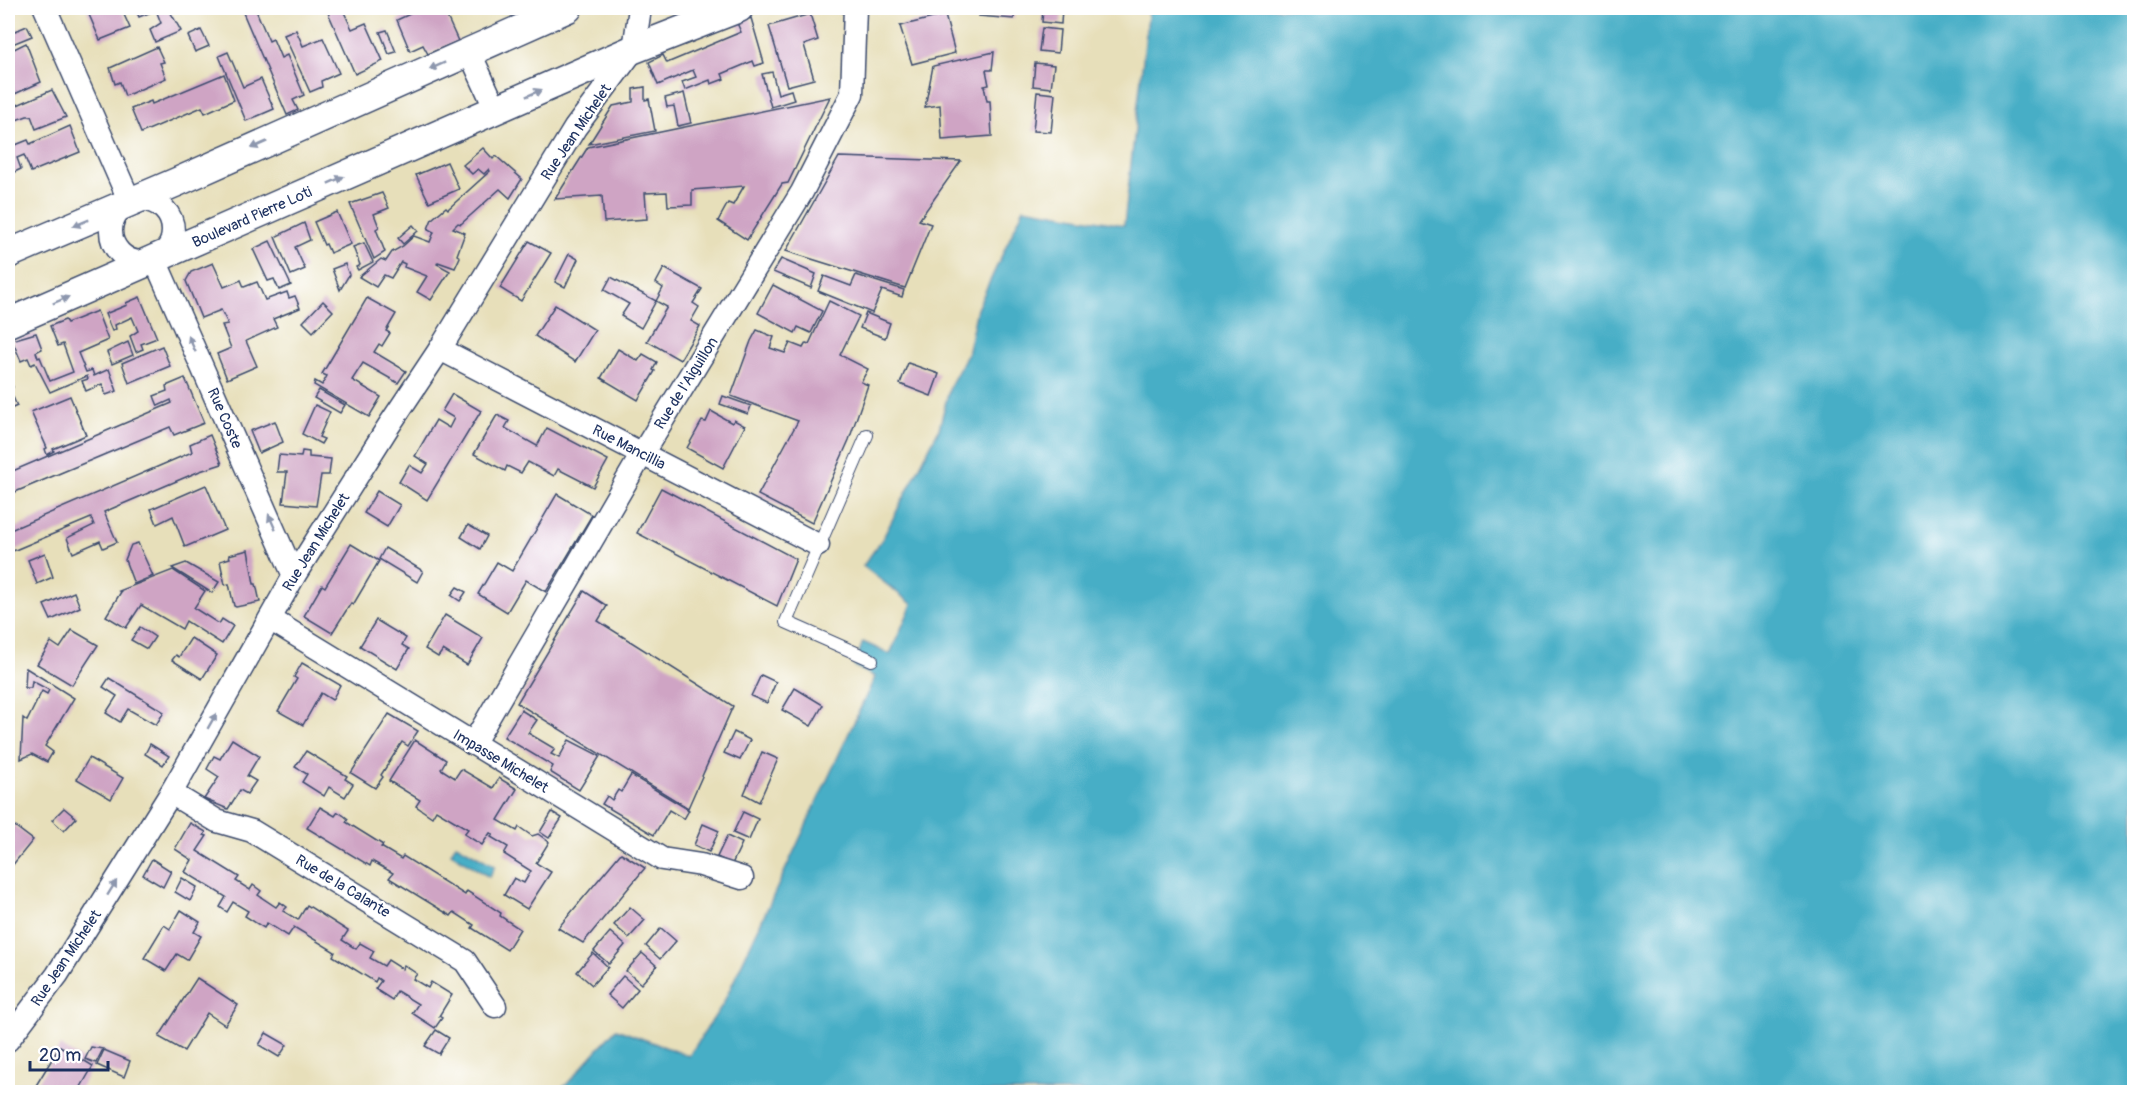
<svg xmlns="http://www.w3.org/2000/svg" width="2142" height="1100" viewBox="0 0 2142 1100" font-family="Pangolin,sans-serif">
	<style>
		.water { fill: #47aec6; stroke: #316e92; stroke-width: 1.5 }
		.building { fill: #cfa4c4 }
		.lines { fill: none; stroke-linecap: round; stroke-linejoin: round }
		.service-casing { stroke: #3a496c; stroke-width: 14 }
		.minor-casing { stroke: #3a496c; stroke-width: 25 }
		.tertiary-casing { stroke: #3a496c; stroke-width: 31 }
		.service { stroke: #fff; stroke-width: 12 }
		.minor { stroke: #fff; stroke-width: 22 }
		.tertiary { stroke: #fff; stroke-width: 28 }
		.oneway { fill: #8d97ae }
		.labels { text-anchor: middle; stroke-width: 4.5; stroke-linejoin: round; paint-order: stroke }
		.street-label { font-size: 15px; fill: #1b2f5e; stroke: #fff }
	</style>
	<rect width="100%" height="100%" fill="#fff"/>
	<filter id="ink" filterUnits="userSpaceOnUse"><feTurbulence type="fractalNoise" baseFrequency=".0167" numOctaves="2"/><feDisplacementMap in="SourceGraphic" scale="12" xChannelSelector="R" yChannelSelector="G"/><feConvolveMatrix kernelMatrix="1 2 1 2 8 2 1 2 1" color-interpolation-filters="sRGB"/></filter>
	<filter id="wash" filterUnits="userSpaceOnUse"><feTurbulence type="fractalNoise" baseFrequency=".008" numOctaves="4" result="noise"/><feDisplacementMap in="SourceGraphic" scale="24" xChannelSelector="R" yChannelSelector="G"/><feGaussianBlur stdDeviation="1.35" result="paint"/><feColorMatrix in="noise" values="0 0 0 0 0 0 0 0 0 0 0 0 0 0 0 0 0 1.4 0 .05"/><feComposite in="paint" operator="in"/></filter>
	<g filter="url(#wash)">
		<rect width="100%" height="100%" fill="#e7dfba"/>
		<g class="water">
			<path d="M1149,8h985v1084h-1579l12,-8 49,-55 73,27 34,-52 152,-327 -21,-11 9,-24 27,12 22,-50 -49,-38 20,-28 56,-109 11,-43 17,-31 10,-46 47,-101 100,17z"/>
			<path d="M456,844l39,22 -6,11 -38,-24z"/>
		</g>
		<g id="blocks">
			<g class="building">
				<path d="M94,8h27l9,20 -30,12 -13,-30z"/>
				<path d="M135,8h33l13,23 -26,11 -5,-12 11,-7 -5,-13 -17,7z"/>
				<path d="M241,8h14l14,33 4,-2 8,19 6,-3 17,40 -11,5 5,10 -11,5z"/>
				<path d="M326,8h19l1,2h-3l9,19 14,-6 17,38 -28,13z"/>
				<path d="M407,8h36l15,33 -30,13 -5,-9 -13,6 -13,-31 13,-6z"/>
				<path d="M965,8h50l-1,11 -35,-3v-4l-14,-2z"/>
				<path d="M1043,8h19l-1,16 -19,-2z"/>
				<path d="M810,14l8,26 -14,5 10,34 -27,7 -18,-60z"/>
				<path d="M945,15l10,38 -43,11 -12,-38z"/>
				<path d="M751,18l13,45 -9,3 -2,-5 -31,13 2,5 -13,5 -1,-4 -25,10 -3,-8 14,-5 -3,-7 -35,15 -9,-23 14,-7 4,8 74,-31 -4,-9z"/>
				<path d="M27,26l5,10 -22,9 -2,-11z"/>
				<path d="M1042,28l18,2 -2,23 -19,-2z"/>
				<path d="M201,30l8,16 -14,6 -7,-16z"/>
				<path d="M296,30l7,16 20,-8 16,35 -18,8 1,6 -12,5 -26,-57z"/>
				<path d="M387,30l9,22 -7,2 -9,-22z"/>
				<path d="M26,43l15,39 -33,15v-45z"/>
				<path d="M157,47l7,15 -4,1 6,15 -41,18 -5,-14 -5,2 -5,-16z"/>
				<path d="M228,52l15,35 18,-8 13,30 -28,12 -27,-65z"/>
				<path d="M994,52l-2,18h-6l3,15 -5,1 3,15h3l2,35 -50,4 -2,-35 -15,2 8,-41z"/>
				<path d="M1035,63l19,2 -3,23 -18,-2z"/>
				<path d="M772,72l6,22 13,-4 3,10 -23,7 -9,-33z"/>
				<path d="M224,74l10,26 -29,13 -3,-6 -61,26 -10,-24 20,-8 1,3z"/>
				<path d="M645,87v13l4,-1 6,32 -66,13 24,-38 20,-4v-13z"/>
				<path d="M52,90l14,27 -30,12 -5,-13h-4l-19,7v-14z"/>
				<path d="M1037,92l18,2 -4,38 -18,-1z"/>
				<path d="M684,93l7,30 -13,3 -4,-20 -7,1 -2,-9z"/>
				<path d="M830,97l-42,86 -6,1 -35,56 -29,-19 10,-18 5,2 11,-19 -52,4v15l-24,1 -1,-14 -22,1 2,26 -43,3 -2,-26 -47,3 33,-52z"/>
				<path d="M70,126l10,26 -49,20 -7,-17 -7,3 4,11 -13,6v-18l3,-1 -3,-8 20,-8 2,4z"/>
				<path d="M483,148l10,11 3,-3 26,23 -12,19 -10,-9 -39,35 -3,-1 -5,5 12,5 -8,22 3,2 -5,11 -17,-6 -1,2 13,7 -19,29 -14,-8 10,-16 -23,-9 1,-3 -4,-2 -10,16 -7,-3 -8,12 -17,-10 22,-18 5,2 6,-9 11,-6 11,-10 16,6 4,-10 -6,-3 4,-10 14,-12 2,2 42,-38 -1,-2 -5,5 -6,-5 -6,5 -9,-9z"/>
				<path d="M839,157l122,4 -42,59 12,4 -26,64 -119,-37z"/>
				<path d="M447,162l12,27 -30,13 -13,-27z"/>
				<path d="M382,193l7,15 -15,6 5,13 -3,2 9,23 -11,7 -24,-55z"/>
				<path d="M337,212l14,32 -21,9 -4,-9 -2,1 -10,-23z"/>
				<path d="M304,223l6,17 -15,7 10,22 -14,6 -16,-38z"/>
				<path d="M413,225l5,6 -15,13 -5,-6z"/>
				<path d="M270,241l21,44 -12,5 -5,-11 -6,2 -15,-32z"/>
				<path d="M529,241l22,12 -30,48 -21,-13z"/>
				<path d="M364,243l9,19 -15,8 -2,-3 4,-2 -7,-18z"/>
				<path d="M569,254l9,5 -13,28 -10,-5z"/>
				<path d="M781,259l35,15 -5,14 -38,-16z"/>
				<path d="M213,263l11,24 17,-7 3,7 13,-5 8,18 22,-8 2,6 6,-2 5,12 -27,11 4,8 -31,14 11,25 -30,13 -10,-25 14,-6 -9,-23 6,-1 -7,-14 -20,8 -15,-37 5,-9z"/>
				<path d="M345,264l4,11 -9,15 -8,-21z"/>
				<path d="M664,268l38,21 -9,14 6,4 -8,14 9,5 -20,34 -33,-19 20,-34 -11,-6 -15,27 -20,-12 8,-12 -25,-14 7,-13 45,24 7,-13 -7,-5z"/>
				<path d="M856,275l48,15 -2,7 -20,-7 -10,23 -54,-22 6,-15 27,10z"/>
				<path d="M773,285l49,26 -11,22 -13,-6 -3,6 -37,-20z"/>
				<path d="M140,297l17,41 -16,6 2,5 -7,3 -6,-16 8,-5 -6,-14 -17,8 1,4 -4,2 -7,-17 22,-9 -1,-2z"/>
				<path d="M367,298l29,16 -10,17 4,2 -8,13 -3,-2 -5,8 32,19 -8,12 -35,-20 -11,17 29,17 -12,20 -55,-32 1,-4 7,4 5,-9 -5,-2z"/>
				<path d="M323,301l10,10 -20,21 -10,-10z"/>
				<path d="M829,301l30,15 -19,39 28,14 -7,13 7,3 -19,55 -37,83 -54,-28 40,-74 -67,-25 20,-55 6,-11 17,7 -4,11 15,5 5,-10 13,5 3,-5 3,1z"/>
				<path d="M555,305l40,25 -20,32 -40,-26z"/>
				<path d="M97,311l11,29 -30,13 8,19 6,-2 2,6 15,-7 8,22 -11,4 -4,-11 -16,7 -4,-10 6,-2 -1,-3 -37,16 -15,-29 -4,2 -3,-7 -7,3 -9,-21 24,-7 6,16 -6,3 2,6 2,-1 10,24 23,-9 -10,-28 -5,2 -8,-20 15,-6 2,3z"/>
				<path d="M866,313l24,10 -5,15 -25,-10z"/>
				<path d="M128,342l5,13 -21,9 -5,-12z"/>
				<path d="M162,346l8,20 -41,17 -7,-20z"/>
				<path d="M618,349l20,12 5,-7 14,8 -4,8 2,1 -17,29 -37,-22z"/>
				<path d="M908,363l31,11 -8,22 -31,-12z"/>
				<path d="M8,374l5,13 -4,1 8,18 -9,4z"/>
				<path d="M185,378l19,45 -30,12 -4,-8 -162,68v-22l164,-70 -1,-3 -13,6 -4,-10 13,-5 -1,-5z"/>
				<path d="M319,390l26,15 -5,8 -26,-15z"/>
				<path d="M452,394l29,17 -54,89 -28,-18 10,-17 13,8 6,-9 -13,-8 21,-36 13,8 5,-10 -12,-7z"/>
				<path d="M70,396l16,39 -33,14 1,2 -7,4 -2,-6 2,-1 -16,-36z"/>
				<path d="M723,396l28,10 -3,8 -28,-10z"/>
				<path d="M315,405l15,7 -11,25 5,2 -3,5 -19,-10z"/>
				<path d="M711,411l21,12 2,-3 11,6 -22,42 -36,-20 15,-27 4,1z"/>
				<path d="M497,415l12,6 -4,7 32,18 10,-18 61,32 -15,27 -35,-18 -4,7 -26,-14 -7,11 -14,-7 -2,5 -31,-17z"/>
				<path d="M275,421l8,21 -24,11 -9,-22z"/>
				<path d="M210,435l12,29 -22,7 -96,41 13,30 -14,6 -3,-7 -27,12 -6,-15 27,-13 -3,-7 -83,35v-22l184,-79 -2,-8z"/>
				<path d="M302,451l7,1v5l22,2 -2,16h-8l-5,31 -33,-3 4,-31h-10l2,-17 22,2z"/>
				<path d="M206,485l19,45 -40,17 -12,-31 -16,8 -6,-15z"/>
				<path d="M661,488l135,71 -19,47 -140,-73z"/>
				<path d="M377,491l23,14 -13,22 -23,-14z"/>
				<path d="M557,494l35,21 -46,77 -20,-12 -19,32 -29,-18 19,-32 15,9z"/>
				<path d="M468,525l19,11 -7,13 -19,-12z"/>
				<path d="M138,543l15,33 -19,8 -9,-24 6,-15z"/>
				<path d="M351,544l28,17 -26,44 -2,-2 -19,30 -28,-17 18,-31 3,2z"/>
				<path d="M385,548l38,23 -6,11 -38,-23z"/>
				<path d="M248,550l6,34h2l4,18 -24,5 -2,-1 -5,-22 -4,1 -5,-24 10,-3 -1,-3z"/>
				<path d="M45,553l8,24 -16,7 -9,-24z"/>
				<path d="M186,563l33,19 -7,11 -40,-25z"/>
				<path d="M173,570l32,21 -11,17 25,16 3,-5 11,7 -11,18 -36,-23 -4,8 -41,-24 -15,23 -20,-12 15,-24 -2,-1z"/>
				<path d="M457,587l9,5 -6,9 -9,-6z"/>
				<path d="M584,591l23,15 -9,15 135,85 -45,102 -171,-105z"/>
				<path d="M74,592l6,15 -29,13 -7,-15z"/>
				<path d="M445,615l38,23 -16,27 -24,-15 -5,7 -13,-8z"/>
				<path d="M376,620l30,18 -4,7 7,4 -12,20 -37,-23z"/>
				<path d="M140,627l15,10 -8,12 -16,-9z"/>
				<path d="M72,630l26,15 -26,40 -35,-21 14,-22 9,6z"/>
				<path d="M191,638l26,17 -15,24 -30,-19 4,-5 3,2z"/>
				<path d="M302,663l38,22 -8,15 -11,-7 -18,32 -25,-14 19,-32 -3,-2z"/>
				<path d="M26,668l48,30 -29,48 8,6 -6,10 -15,-8 -11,5 2,-41 4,3 15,-30 5,3 2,-4 -17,-9 -1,7h-6z"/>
				<path d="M761,675l15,7 -9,21 -16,-7z"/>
				<path d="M109,678l55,34 -8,13 -28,-16 -8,13 -14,-9 11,-17 -14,-9z"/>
				<path d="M795,688l28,17 -12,21 -29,-16z"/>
				<path d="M521,710l16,10 -9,13 27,16 -4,5 8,4 10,-18 31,16 -21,34 -29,-18 3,-6 -49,-29z"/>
				<path d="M389,714l29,17 -10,15 -6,-4 -21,33 2,2 -8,11 -24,-15z"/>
				<path d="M734,732l16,8 -10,20 -16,-7z"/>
				<path d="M232,739l27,17 -12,20 9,5 -9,13 -7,-4 -12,19 -24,-10 15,-22 -12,-8 7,-13 6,3z"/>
				<path d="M415,740l31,20 -5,9 14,9 6,-9 32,19 6,-10 18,11 -19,31 19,11 2,-4 13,9 6,-2 11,8 -13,21 15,9 -24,37 -23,-14 10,-17 10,5 7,-12 -27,-17 4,-7 -17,-10 2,-3 -3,-1 -8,12 -18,-11 4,-5 -32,-19 -4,7 -16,-11 4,-6 -31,-19z"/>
				<path d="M150,744l19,12 -6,9 -18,-11z"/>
				<path d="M306,751l41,25 -2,3 8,5 -8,13 -16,-10 -5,9 -22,-14 5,-8 -12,-7z"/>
				<path d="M762,752l16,7 -19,43 -15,-8z"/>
				<path d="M89,758l34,20 -12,21 -34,-20z"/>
				<path d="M631,775l58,35 -5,9 -15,-9 -15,25 -52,-31 5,-8 5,4 6,-10 3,2z"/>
				<path d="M320,807l15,9 3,-4 5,3 5,4 -2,3 37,23 -2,2 20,12 2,-3 62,39 2,-4 34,22 -1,3 20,13 -13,21 -35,-22 2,-3 -20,-13 -3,4 -62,-38 4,-5 -21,-12 -2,5 -63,-38z"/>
				<path d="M64,808l12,10 -12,13 -12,-11z"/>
				<path d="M552,812l10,6 -13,20 -9,-6z"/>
				<path d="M743,812l15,7 -9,21 -16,-7z"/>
				<path d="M8,821l25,19 -22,27 -3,-2z"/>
				<path d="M190,823l16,9 -2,3 3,1 -10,15 42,26 -3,4 14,9 3,-5 8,6 -3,4 18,12 4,-5 7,5 -4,4 15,9 9,-15 41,26 -6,9 14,9 4,-6 14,8 -4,7 14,8 4,-6 14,9 2,-4 13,9 -4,5 15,9 3,-6 21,13 -13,21 3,2 -7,10 -23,-15 6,-9 -21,-13 -5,9 -17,-11 6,-8 -4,-3 -2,4 -42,-26 2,-4 -41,-25 -6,9 -21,-13 -3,5 -19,-12 3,-5 -15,-9 -6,10 -7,-5 6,-10 -41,-25 7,-12 -17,-11z"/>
				<path d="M703,824l16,7 -10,21 -15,-7z"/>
				<path d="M727,836l15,7 -10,21 -15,-7z"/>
				<path d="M621,853l24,15 -62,75 -25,-15z"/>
				<path d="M152,859l19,12 -8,16 -20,-12z"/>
				<path d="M182,878l15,9 -7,14 -15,-9z"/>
				<path d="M630,907l15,13 -16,18 -15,-13z"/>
				<path d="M181,910l19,12 -6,10 7,4 -14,24 -10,-6 -11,17 -22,-13 20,-33 6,4z"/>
				<path d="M661,928l15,13 -16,18 -14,-13z"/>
				<path d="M610,932l15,13 -16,19 -15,-13z"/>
				<path d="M593,953l15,14 -16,18 -15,-13z"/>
				<path d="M642,953l15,13 -16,18 -15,-13z"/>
				<path d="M623,976l15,13 -16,19 -15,-13z"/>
				<path d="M197,978l41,27 -13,20 -18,-12 -23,38 -25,-14z"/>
				<path d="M436,1030l13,8 -10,16 -14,-8z"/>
				<path d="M266,1033l21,12 -8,12 -20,-12z"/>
				<path d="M60,1046l33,20 -15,26h-46z"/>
				<path d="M91,1047l12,2 -7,14 -11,-4z"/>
				<path d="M104,1050l26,11 -6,16 -27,-12z"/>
			</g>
		</g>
	</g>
	<g filter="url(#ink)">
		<use href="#blocks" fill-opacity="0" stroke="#3a496c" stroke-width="1.5"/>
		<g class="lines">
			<defs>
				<path id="service" d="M867,435l-81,187 86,38"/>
				<g id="minor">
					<path d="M45,8l85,194"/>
					<path d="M469,51l27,59"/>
					<circle cx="142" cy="231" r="31"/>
					<path d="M155,260l139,316"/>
					<path d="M440,349l378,196"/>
					<path d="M270,619l392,240 39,6 41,13"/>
					<path d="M473,744l169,-290 160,-262 50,-98 3,-86"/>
					<path d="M171,793l46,28 35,10 213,130 30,45"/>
					<path d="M8,1040l49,-65 114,-182 123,-217 94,-149 52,-78 135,-221 59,-79 6,-41"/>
				</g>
				<g id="tertiary">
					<path d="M8,254l169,-72 391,-174"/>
					<path d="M8,323l626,-274 105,-41"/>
				</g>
			</defs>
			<use href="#service" class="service-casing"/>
			<use href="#minor" class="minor-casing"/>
			<use href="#tertiary" class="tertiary-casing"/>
			<use href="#service" class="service"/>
			<use href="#minor" class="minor"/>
			<use href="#tertiary" class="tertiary"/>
		</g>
		<defs><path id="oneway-solid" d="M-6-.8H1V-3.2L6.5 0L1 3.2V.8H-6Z" transform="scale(1.5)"/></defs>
		<g class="oneway">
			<use href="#oneway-solid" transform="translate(437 66) rotate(156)"/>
			<use href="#oneway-solid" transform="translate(534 93) rotate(-24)"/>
			<use href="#oneway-solid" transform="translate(259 145) rotate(156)"/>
			<use href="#oneway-solid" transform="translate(336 180) rotate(-24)"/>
			<use href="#oneway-solid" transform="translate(81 223) rotate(157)"/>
			<use href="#oneway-solid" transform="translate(61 300) rotate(-23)"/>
			<use href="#oneway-solid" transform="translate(192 344) rotate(-114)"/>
			<use href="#oneway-solid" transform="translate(272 522) rotate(-114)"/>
			<use href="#oneway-solid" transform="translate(212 721) rotate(-60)"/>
			<use href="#oneway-solid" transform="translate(112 888) rotate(-58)"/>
		</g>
	</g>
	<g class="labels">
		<g class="street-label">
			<text transform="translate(576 132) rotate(-56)" y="5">Rue Jean Michelet</text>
			<text transform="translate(252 217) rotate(-24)" y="5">Boulevard Pierre Loti</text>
			<text transform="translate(686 383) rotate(-58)" y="5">Rue de l'Aiguillon</text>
			<text transform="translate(225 418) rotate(66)" y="5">Rue Coste</text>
			<text transform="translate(629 447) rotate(27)" y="5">Rue Mancillia</text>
			<text transform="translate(316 542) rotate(-58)" y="5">Rue Jean Michelet</text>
			<text transform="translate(501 761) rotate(31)" y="5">Impasse Michelet</text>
			<text transform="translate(343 886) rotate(31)" y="5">Rue de la Calante</text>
			<text transform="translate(66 958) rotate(-56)" y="5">Rue Jean Michelet</text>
		</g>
	</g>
	<rect width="2142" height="1100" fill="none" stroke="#fff" stroke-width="30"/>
	<path d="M30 1061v9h78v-9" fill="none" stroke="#1b2f5e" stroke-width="3"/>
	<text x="39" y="1061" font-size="18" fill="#1b2f5e" stroke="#ffffff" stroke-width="4.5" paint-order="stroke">20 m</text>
</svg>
